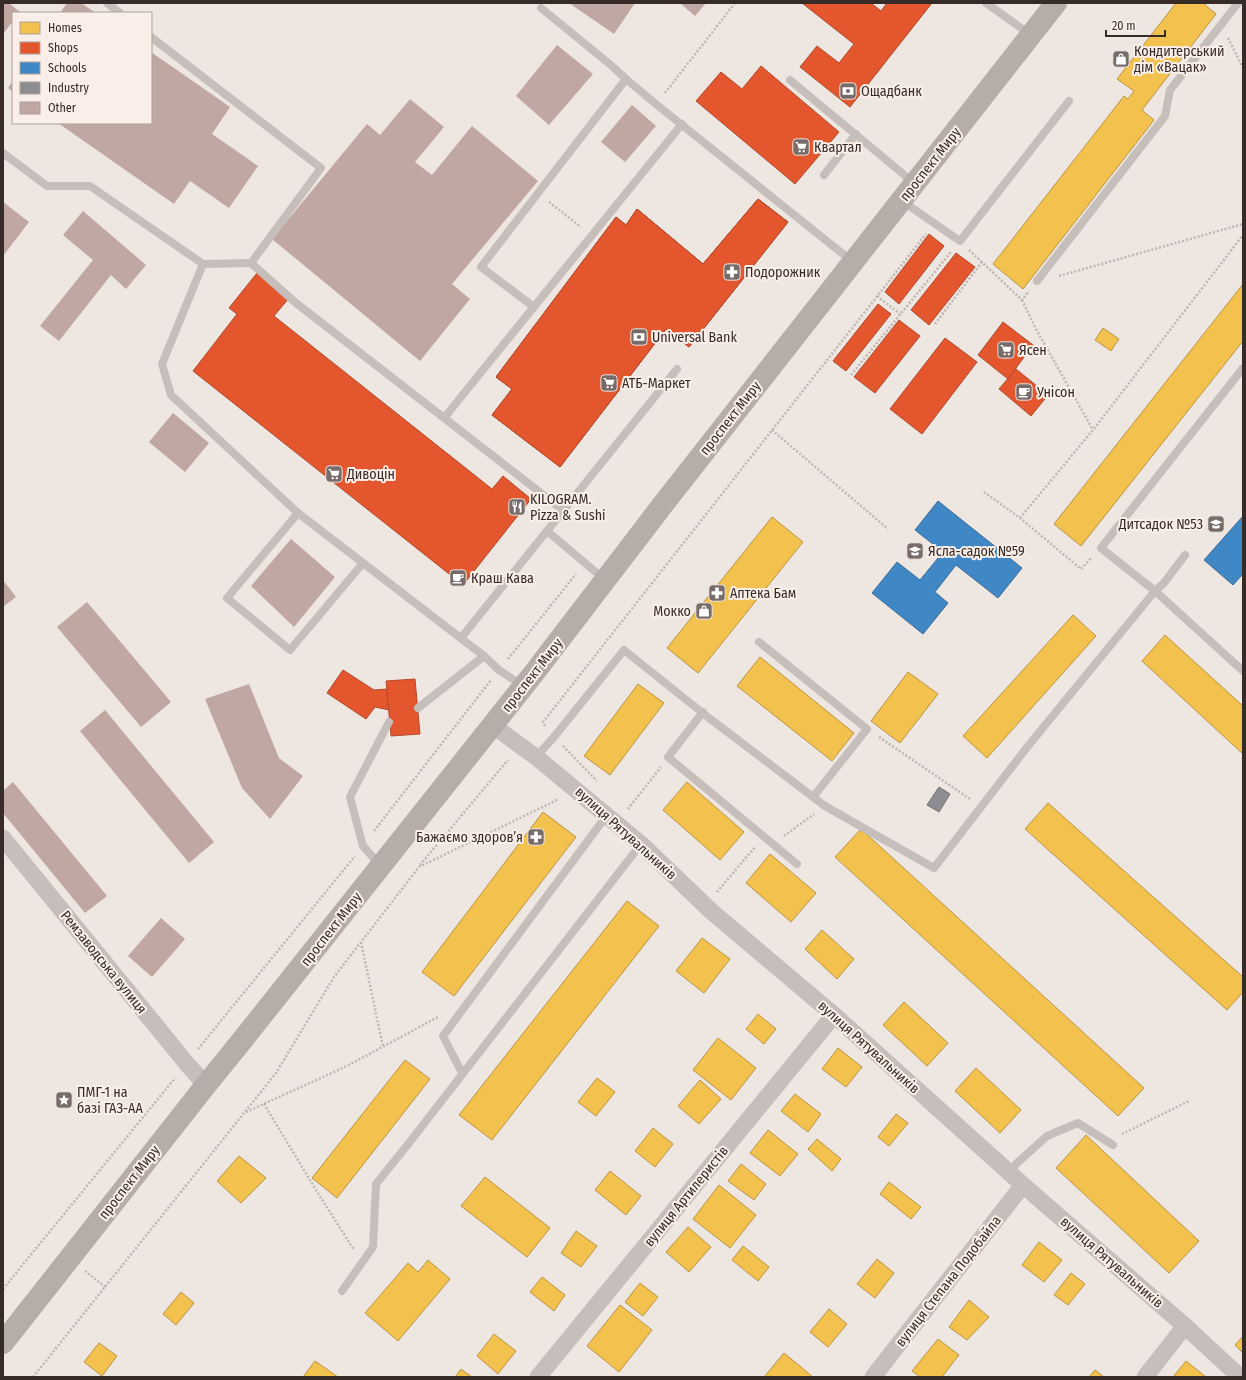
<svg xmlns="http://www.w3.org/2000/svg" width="1246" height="1380" viewBox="0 0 1246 1380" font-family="'Fira Sans Condensed',sans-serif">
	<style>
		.homes { fill: #f2c14e; stroke: #ba9443 }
		.shops { fill: #e4572e; stroke: #b04a2c }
		.schools { fill: #3f88c5; stroke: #3d6c96 }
		.industry { fill: #8d8d92; stroke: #737072 }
		.building { fill: #c1a7a2 }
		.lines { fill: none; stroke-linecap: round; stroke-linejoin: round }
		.path { stroke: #bfb6b2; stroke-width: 2.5; stroke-dasharray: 2 2; stroke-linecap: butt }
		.service { stroke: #c6beba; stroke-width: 8 }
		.minor { stroke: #c6beba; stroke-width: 17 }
		.primary { stroke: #b6ada9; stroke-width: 22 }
		.labels { text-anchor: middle; stroke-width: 4; stroke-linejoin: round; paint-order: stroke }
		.poi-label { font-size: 14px; fill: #372b28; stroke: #faefe8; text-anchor: start }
		.street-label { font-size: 14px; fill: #372b28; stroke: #faefe8 }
	</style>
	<rect width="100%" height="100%" fill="#ede6e1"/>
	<g class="homes">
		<path d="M1176,3h27l13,11 -74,96 12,10 -131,169 -30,-25 131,-168 4,3 6,-8 -17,-12z"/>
		<path d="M1243,284v57l-162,205 -27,-22z"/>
		<path d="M1103,328l16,11 -8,12 -16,-11z"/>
		<path d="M772,517l31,25 -105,131 -31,-25z"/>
		<path d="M1073,615l23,21 -109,122 -24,-22z"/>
		<path d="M1165,635l78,71v48l-101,-93z"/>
		<path d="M760,657l94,76 -22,28 -95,-75z"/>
		<path d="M908,672l30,22 -38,49 -29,-22z"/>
		<path d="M638,684l26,19 -54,72 -26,-19z"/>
		<path d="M687,782l57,50 -24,28 -57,-50z"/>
		<path d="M1048,803l195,174v15l-16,18 -202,-181z"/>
		<path d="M543,812l33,25 -122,159 -32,-24z"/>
		<path d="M861,829l283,259 -26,28 -283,-259z"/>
		<path d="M770,854l46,39 -25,29 -45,-39z"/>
		<path d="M627,901l32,25 -167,214 -33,-25z"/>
		<path d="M822,930l32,29 -17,20 -32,-30z"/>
		<path d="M702,938l28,21 -26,34 -28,-22z"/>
		<path d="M904,1002l44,41 -21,23 -44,-41z"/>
		<path d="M758,1014l18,15 -12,15 -18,-15z"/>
		<path d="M718,1038l38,30 -25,32 -38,-30z"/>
		<path d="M838,1048l24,19 -16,20 -24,-18z"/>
		<path d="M405,1060l25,19 -93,119 -25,-20z"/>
		<path d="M976,1068l45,42 -21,23 -45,-42z"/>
		<path d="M597,1078l18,14 -19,24 -18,-14z"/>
		<path d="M700,1080l21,19 -22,25 -21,-18z"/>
		<path d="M795,1094l26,20 -13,18 -27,-21z"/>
		<path d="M896,1114l12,9 -19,23 -11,-9z"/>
		<path d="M653,1128l20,16 -18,23 -20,-16z"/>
		<path d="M768,1130l30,24 -18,22 -30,-23z"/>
		<path d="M1086,1135l113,106 -30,32 -113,-105z"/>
		<path d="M817,1139l24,20 -9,12 -24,-22z"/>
		<path d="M239,1156l27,22 -25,25 -24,-22z"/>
		<path d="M741,1164l25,20 -12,16 -26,-19z"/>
		<path d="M610,1171l31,25 -15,19 -31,-25z"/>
		<path d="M485,1177l65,51 -23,29 -66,-51z"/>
		<path d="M889,1182l32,25 -10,12 -31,-25z"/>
		<path d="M719,1185l37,30 -26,33 -37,-29z"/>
		<path d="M688,1227l23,20 -22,25 -23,-20z"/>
		<path d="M576,1231l21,15 -16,21 -20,-14z"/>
		<path d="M1039,1242l23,18 -18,22 -22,-17z"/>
		<path d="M743,1246l26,21 -11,14 -26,-21z"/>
		<path d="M877,1259l17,14 -19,25 -18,-14z"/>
		<path d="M428,1260l22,19 -52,62 -33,-28 43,-50 10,9z"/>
		<path d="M1071,1273l14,11 -17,21 -14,-10z"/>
		<path d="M542,1277l23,18 -11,16 -24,-19z"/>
		<path d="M640,1283l18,14 -15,19 -18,-14z"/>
		<path d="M181,1292l13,11 -18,22 -13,-11z"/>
		<path d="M969,1300l20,17 -22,23 -18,-13z"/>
		<path d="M620,1305l32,25 -33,42 -32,-26z"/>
		<path d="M829,1309l18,15 -19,23 -18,-15z"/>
		<path d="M494,1334l22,17 -18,23 -21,-18z"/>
		<path d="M1243,1336v17l-8,-8z"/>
		<path d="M938,1339l21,16 -17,22h-22l-8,-6z"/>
		<path d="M99,1343l18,13 -15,20 -18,-14z"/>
		<path d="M784,1353l29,24h-49z"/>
		<path d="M315,1361l23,16h-35z"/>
		<path d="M1186,1361l20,16h-33z"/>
		<path d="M461,1369l11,8h-17z"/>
		<path d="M1095,1370l9,7h-15z"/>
	</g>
	<g class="shops">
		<path d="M802,3h69l10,8 6,-8h45l-82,104 -50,-40 17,-21 22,17 15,-19z"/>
		<path d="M761,66l78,66 -44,52 -99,-83 25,-29 21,17z"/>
		<path d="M758,199l30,23 -99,125 -23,-18 -106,138 -68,-52 20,-26 -16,-12 120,-160 10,8 11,-16 66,55z"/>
		<path d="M758,199l30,23 -99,125 -23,-18 -106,138 -68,-52 20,-26 -16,-12 120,-160 10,8 11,-16 66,55z"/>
		<path d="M929,234l15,12 -45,58 -14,-12z"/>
		<path d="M956,253l19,14 -46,58 -18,-15z"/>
		<path d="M257,273l32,25 -15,18 218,173 11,-13 28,23 -68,86 -270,-214 44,-57 -8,-6z"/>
		<path d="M878,304l13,10 -45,57 -13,-10z"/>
		<path d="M899,320l21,16 -45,57 -21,-16z"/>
		<path d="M1003,322l30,23 -25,34 -30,-24z"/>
		<path d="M945,338l32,24 -55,72 -32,-25z"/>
		<path d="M1016,369l32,26 -17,21 -32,-27z"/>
		<path d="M343,670l31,20 13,-1 2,21 -14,-3 -9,12 -39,-26z"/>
		<path d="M415,679l5,55 -29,2 -5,-55z"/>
	</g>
	<g class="schools">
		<path d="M938,501l84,67 -24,30 -42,-33 -21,27 13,11 -25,31 -51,-41 25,-31 23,18 23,-28 -28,-22z"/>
		<path d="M1243,516v58l-10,11 -29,-25z"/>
	</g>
	<path class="industry" d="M939,787l11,7 -11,18 -12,-7z"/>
	<g class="building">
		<path d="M3,3h6l11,9 -1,1h-6v8l-10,13z"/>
		<path d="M67,3h14l15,10h-36z"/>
		<path d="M569,3h66l-21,31z"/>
		<path d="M680,3h26l-11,13z"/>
		<path d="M557,45l36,29 -44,51 -33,-29z"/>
		<path d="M151,52l79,55 -18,27 46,32 -29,42 -39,-27 -16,23 -116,-81h93z"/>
		<path d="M13,81v11l-5,-4z"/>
		<path d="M410,99l34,28 -29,35 17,13 40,-49 66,55 -86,103 18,15 -50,62 -148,-122 95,-115 13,11z"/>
		<path d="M632,105l24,21 -31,36 -24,-20z"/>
		<path d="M3,202l26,20 -26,34z"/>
		<path d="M83,211l63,54 -20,24 -15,-14 -52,66 -19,-15 53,-66 -30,-25z"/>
		<path d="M173,413l36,30 -24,29 -36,-30z"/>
		<path d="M291,539l44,38 -41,50 -43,-41z"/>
		<path d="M3,580l13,17 -13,10z"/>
		<path d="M87,602l84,100 -30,25 -84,-100z"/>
		<path d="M249,684l30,74 24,18 -33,43 -28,-31 -37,-89z"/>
		<path d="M105,710l109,132 -25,21 -109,-132z"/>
		<path d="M13,782l94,114 -22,17 -82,-100v-22z"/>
		<path d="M161,918l24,21 -33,38 -24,-21z"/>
	</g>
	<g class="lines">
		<g class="path">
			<path d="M1228,38l15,30"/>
			<path d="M665,93l70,-90"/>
			<path d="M549,202l32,25"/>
			<path d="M969,250l53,50 7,-9"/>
			<path d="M1059,276l184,-52"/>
			<path d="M877,296l23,18"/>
			<path d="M1022,300l14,29 57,101"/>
			<path d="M935,324l47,-62"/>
			<path d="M851,375l100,-123"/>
			<path d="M772,430l116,99"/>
			<path d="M984,492l36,26 61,51 11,-12"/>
			<path d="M1020,518l73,-88 150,-195"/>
			<path d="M508,659l68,-85"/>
			<path d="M545,726l-2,-4 383,-488"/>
			<path d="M879,737l91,62"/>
			<path d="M563,746l34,35"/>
			<path d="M628,809l33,-42"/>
			<path d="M374,831l117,-151"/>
			<path d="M784,836l30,-22"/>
			<path d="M420,865l88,-105"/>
			<path d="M717,892l38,-45"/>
			<path d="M361,942l22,105"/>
			<path d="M198,1049l157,-193"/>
			<path d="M264,1104l52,86 38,60"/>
			<path d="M246,1112l101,-46 91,-49"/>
			<path d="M1122,1134l67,-33"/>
			<path d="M85,1271l20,16"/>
			<path d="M3,1289l172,-211"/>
			<path d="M33,1377l243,-304 58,-96 85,-110 138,-67 2,1"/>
		</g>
		<g class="service">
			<path d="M107,3l13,10"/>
			<path d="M986,3l45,32"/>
			<path d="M541,8l71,58 14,13 31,26 196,157"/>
			<path d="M151,37l170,131 -70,95 45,40 268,208"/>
			<path d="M790,80l124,103"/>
			<path d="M3,153l44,33h43l113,78 48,-1"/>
			<path d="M824,175l32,-41"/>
			<path d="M902,201l58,40 109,-140"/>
			<path d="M203,264l-41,100 9,31 127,118"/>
			<path d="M1037,281l128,-165 5,-26 68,-87"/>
			<path d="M534,307l-53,-40 145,-188"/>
			<path d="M444,418l238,-294"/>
			<path d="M547,531l57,48"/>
			<path d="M1185,555l-21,28 -9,8 88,80"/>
			<path d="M363,563l-73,87 -63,-52 71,-85 186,143 15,14 24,16"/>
			<path d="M461,638l216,-269"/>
			<path d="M759,642l108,87 -54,68"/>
			<path d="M418,708l66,-52"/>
			<path d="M703,712l-35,45 129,107"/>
			<path d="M536,757l18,-20 70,-87 85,68 116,88 109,62 94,-122 127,-155 -54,-43 142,-180"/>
			<path d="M380,865l-17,-19 -13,-49 39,-75"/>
			<path d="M462,1073l-19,-37 164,-221"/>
			<path d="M1010,1173l6,-9 31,-28 31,-13 35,22"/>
			<path d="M342,1291l31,-44 3,-63 33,-41 232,-299"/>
		</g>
		<g class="minor">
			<path d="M492,725l44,32 105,87 70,67 123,104 189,170 162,141 55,51"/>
			<path d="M3,838l184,226 19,21"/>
			<path d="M538,1377l296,-362"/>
			<path d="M873,1377l150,-192"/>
			<path d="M1145,1377l40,-51"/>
		</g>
		<path class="primary" d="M3,1343l203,-258 34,-42 294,-370 127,-166 395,-504"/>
	</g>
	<defs>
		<symbol id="shop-square" viewBox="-11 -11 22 22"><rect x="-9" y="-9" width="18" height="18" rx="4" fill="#776c69" stroke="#faefe8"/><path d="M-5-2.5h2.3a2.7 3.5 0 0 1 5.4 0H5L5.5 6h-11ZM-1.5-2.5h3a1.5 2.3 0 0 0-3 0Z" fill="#fff"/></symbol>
		<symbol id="bank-square" viewBox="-11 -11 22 22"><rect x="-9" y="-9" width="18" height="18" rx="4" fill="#776c69" stroke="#faefe8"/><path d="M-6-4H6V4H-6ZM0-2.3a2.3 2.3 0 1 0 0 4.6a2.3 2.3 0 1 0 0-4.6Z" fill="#fff"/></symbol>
		<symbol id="supermarket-square" viewBox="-11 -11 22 22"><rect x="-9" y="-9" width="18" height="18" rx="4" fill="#776c69" stroke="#faefe8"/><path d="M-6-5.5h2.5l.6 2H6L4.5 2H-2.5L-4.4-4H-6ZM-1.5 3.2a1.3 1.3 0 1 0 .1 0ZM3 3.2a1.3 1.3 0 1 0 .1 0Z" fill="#fff"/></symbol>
		<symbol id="pharmacy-square" viewBox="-11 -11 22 22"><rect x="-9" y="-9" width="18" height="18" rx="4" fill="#776c69" stroke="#faefe8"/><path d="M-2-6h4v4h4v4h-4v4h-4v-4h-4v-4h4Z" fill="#fff"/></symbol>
		<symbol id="cafe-square" viewBox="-11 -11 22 22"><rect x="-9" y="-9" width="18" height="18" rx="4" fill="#776c69" stroke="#faefe8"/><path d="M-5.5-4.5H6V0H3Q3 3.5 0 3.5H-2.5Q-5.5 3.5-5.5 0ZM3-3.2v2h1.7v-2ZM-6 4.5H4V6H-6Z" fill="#fff"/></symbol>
		<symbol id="restaurant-square" viewBox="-11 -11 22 22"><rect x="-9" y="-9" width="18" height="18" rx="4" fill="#776c69" stroke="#faefe8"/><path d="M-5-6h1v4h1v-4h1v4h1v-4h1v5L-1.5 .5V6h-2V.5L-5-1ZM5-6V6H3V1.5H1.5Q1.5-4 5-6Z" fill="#fff"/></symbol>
		<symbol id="school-square" viewBox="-11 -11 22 22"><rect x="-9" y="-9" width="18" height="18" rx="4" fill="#776c69" stroke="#faefe8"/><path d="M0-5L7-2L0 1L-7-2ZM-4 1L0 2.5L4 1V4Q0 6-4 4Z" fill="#fff"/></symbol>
		<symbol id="sight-square" viewBox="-11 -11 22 22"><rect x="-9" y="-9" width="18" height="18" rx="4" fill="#776c69" stroke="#faefe8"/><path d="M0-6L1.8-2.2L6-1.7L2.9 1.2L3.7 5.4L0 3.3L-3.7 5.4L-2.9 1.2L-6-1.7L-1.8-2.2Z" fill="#fff"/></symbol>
	</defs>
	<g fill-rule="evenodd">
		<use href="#shop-square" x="1111" y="49" width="20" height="20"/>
		<use href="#bank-square" x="838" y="81" width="20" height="20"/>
		<use href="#supermarket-square" x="791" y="137" width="20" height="20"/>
		<use href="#pharmacy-square" x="722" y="262" width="20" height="20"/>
		<use href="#bank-square" x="629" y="327" width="20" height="20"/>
		<use href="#supermarket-square" x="996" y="340" width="20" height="20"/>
		<use href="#supermarket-square" x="599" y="373" width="20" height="20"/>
		<use href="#cafe-square" x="1014" y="382" width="20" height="20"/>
		<use href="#supermarket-square" x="324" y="464" width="20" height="20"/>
		<use href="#restaurant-square" x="507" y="497" width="20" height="20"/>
		<use href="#school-square" x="1206" y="514" width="20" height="20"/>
		<use href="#school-square" x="905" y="541" width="20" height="20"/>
		<use href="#cafe-square" x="448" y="568" width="20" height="20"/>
		<use href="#pharmacy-square" x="707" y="583" width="20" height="20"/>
		<use href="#shop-square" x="694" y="601" width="20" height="20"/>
		<use href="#pharmacy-square" x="526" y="827" width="20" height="20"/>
		<use href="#sight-square" x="54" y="1090" width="20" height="20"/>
	</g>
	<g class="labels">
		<g class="poi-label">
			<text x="1134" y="56">Кондитерський<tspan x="1134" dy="16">дім «Вацак»</tspan></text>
			<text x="861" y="96">Ощадбанк</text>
			<text x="814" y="152">Квартал</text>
			<text x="745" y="277">Подорожник</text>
			<text x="652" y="342">Universal Bank</text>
			<text x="1019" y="355">Ясен</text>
			<text x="622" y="388">АТБ-Маркет</text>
			<text x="1037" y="397">Унісон</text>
			<text x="347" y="479">Дивоцін</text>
			<text x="530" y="504">KILOGRAM.<tspan x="530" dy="16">Pizza &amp; Sushi</tspan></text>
			<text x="1203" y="529" text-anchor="end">Дитсадок №53</text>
			<text x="928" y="556">Ясла-садок №59</text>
			<text x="471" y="583">Краш Кава</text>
			<text x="730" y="598">Аптека Бам</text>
			<text x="691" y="616" text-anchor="end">Мокко</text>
			<text x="523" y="842" text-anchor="end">Бажаємо здоров’я</text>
			<text x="77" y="1097">ПМГ-1 на<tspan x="77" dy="16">базі ГАЗ-АА</tspan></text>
		</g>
		<g class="street-label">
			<text transform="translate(930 164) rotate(-52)" y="5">проспект Миру</text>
			<text transform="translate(730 418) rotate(-52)" y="5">проспект Миру</text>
			<text transform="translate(532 675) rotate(-52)" y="5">проспект Миру</text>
			<text transform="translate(626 833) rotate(42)" y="5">вулиця Рятувальників</text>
			<text transform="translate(331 929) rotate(-52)" y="5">проспект Миру</text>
			<text transform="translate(104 962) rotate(51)" y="5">Ремзаводська вулиця</text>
			<text transform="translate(869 1047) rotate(42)" y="5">вулиця Рятувальників</text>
			<text transform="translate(129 1182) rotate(-52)" y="5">проспект Миру</text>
			<text transform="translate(686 1196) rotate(-51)" y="5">вулиця Артилеристів</text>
			<text transform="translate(1112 1262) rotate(41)" y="5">вулиця Рятувальників</text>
			<text transform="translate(948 1281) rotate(-52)" y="5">вулиця Степана Подобайла</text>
		</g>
	</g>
	<rect width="1246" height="1380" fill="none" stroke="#372b28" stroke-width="8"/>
	<rect x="12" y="12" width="140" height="112" fill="#faefe8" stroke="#aca19b"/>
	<rect x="20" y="22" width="20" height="12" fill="#f2c14e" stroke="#aca19b"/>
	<text x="48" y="32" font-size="12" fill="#372b28">Homes</text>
	<rect x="20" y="42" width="20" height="12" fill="#e4572e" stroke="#aca19b"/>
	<text x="48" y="52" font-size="12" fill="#372b28">Shops</text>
	<rect x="20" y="62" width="20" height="12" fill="#3f88c5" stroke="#aca19b"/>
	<text x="48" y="72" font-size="12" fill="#372b28">Schools</text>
	<rect x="20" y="82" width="20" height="12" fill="#8d8d92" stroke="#aca19b"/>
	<text x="48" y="92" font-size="12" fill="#372b28">Industry</text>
	<rect x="20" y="102" width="20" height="12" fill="#c1a7a2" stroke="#aca19b"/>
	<text x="48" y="112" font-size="12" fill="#372b28">Other</text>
	<path d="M1106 30v6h59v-6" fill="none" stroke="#372b28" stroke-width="2"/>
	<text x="1112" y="30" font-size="12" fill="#372b28" stroke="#faefe8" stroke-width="3" paint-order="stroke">20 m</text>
</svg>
